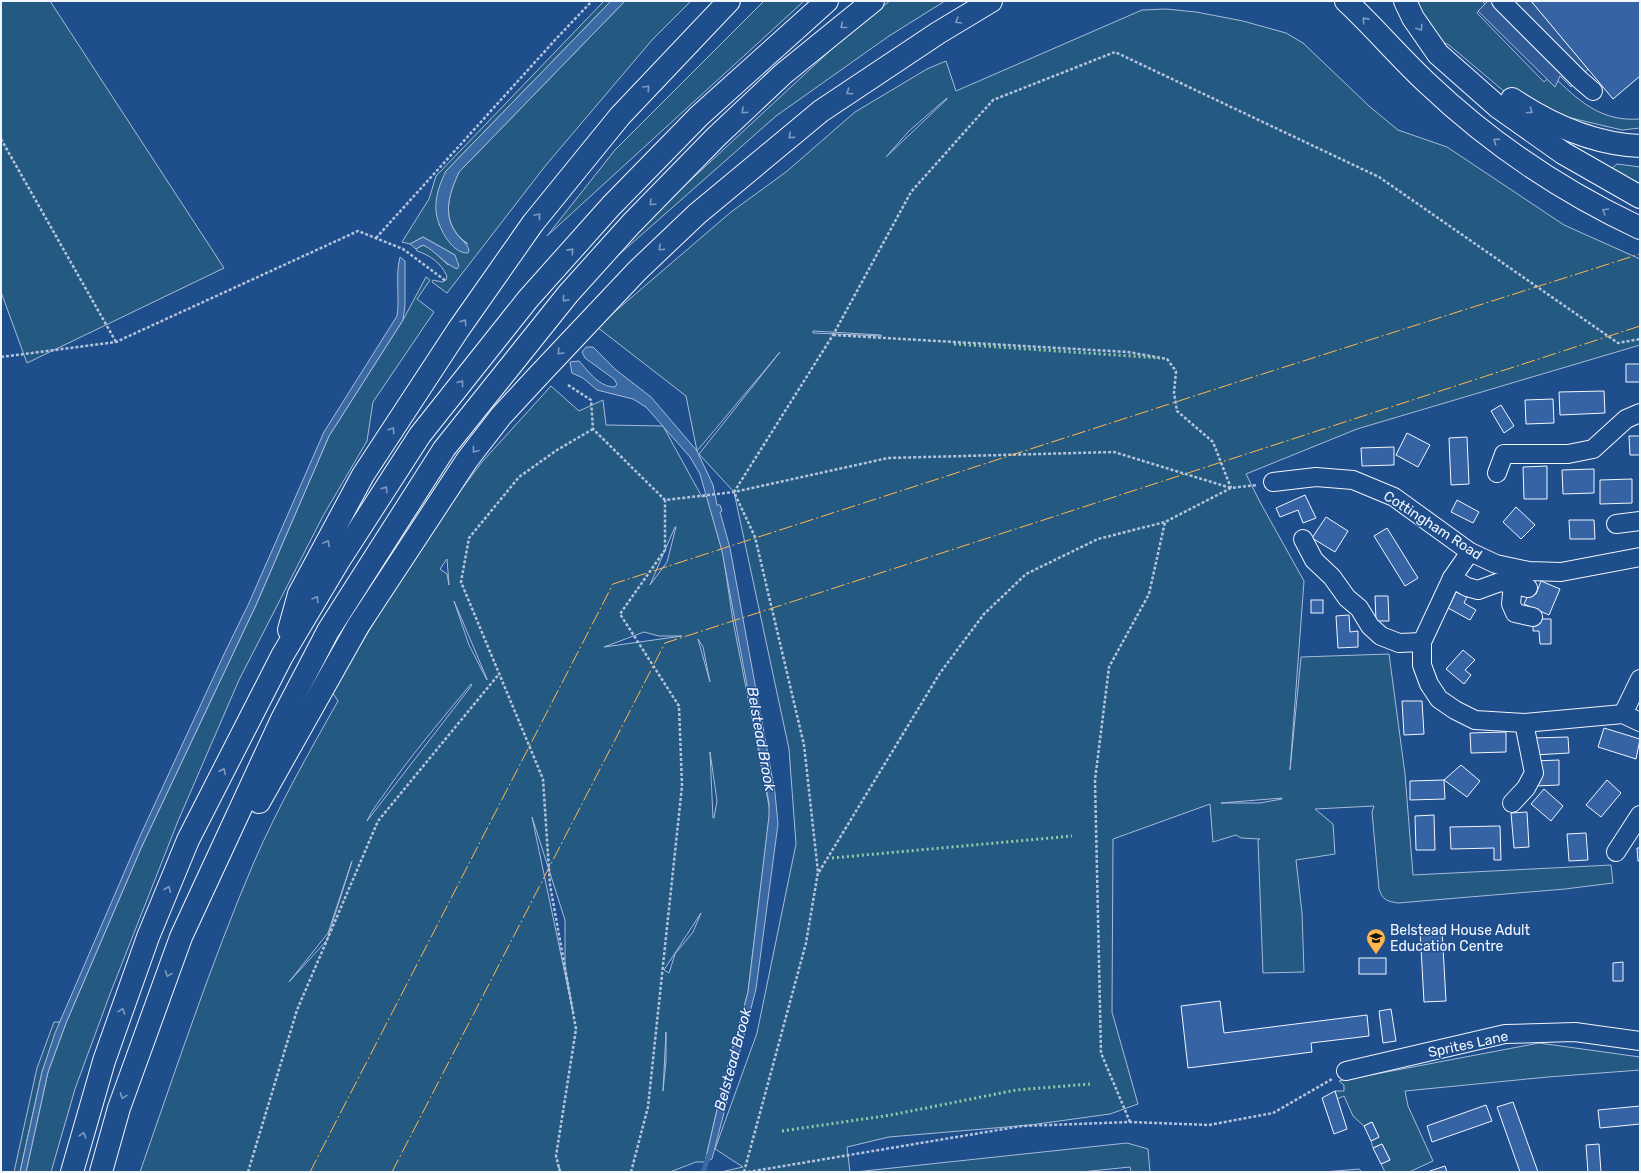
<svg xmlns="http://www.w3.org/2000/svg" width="1641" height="1173" viewBox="0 0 1641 1173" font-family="Rubik,sans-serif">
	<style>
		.green { fill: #245a82; stroke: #a8bbd7; fill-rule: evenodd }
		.parking { fill: #305b95; stroke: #a8bbd7 }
		.water { fill: #3b69a3; stroke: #a8bbd7 }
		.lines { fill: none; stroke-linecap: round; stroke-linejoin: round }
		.stream { stroke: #3b69a3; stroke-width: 5 }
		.building { fill: #3563a3; stroke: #f2f6ff }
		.minor-casing { stroke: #f2f6ff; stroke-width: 20 }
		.major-casing { stroke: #f2f6ff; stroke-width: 24 }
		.highway-casing { stroke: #f2f6ff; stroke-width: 24 }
		.path { stroke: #b3c4dc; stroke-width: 2.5; stroke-dasharray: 3 2; stroke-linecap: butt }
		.minor { stroke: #1f4e8c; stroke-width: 18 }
		.major { stroke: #1f4e8c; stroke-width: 22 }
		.highway { stroke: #1f4e8c; stroke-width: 22 }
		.hedge { stroke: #97c8a6; stroke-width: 3; stroke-dasharray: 2 3; stroke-linecap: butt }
		.power { stroke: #ffb74d; stroke-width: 1; stroke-dasharray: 14 3 2 3; stroke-linecap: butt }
		.oneway { stroke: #7e9ac0 }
		.labels { text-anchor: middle; stroke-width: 3; stroke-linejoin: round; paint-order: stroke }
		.street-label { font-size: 14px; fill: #f2f6ff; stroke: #1f4e8c }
		.poi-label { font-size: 14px; fill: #f2f6ff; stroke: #1f4e8c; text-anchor: start }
		.water-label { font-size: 15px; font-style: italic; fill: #f2f6ff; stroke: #1f4e8c }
	</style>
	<rect width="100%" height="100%" fill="#1f4e8c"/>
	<g class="green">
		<path d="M1,1h49l174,267 -197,95 -26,-71z"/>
		<path d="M604,1h7l-165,170 -7,54 29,19c-27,-19 -22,-45 -9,-72l166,-171h66l-39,39 -106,125 -99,128 -15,-11 1,-2 9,2 4,-2 1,-4c-7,-14 -16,-20 -30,-25l-1,-2 7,-4 7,3 18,17 7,-10 -32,-18 -13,7 -8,-2 27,-43 7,-23z"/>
		<path d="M764,1h40l-257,235 68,-86z"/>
		<path d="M890,1h55l-56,35 -113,80 -163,144 41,-46 207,-192z"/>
		<path d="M1415,1h67l3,3 -8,9 67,69 8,-7c26,25 48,47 88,44v9l-18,2 -68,-16 -42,-16 -63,-53 -11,-5z"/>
		<path d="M1166,9l30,3 47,9 43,12 17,10 66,63 29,24 49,17 117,78 76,34v86l-283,84 -111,45 14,28 44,79 -14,189 11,-113 88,-3 16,120 8,101 198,-10 2,18 -48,6 -167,14c-12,-2 -15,-3 -19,-14l-7,-77 2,-6 -59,3 18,15 2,30 -39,6 6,53 2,59 -41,1 -5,-133 2,-1 -19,-1 -5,-3 -23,7 -3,-38 -97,35 -1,173 26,92 -28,10 -80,11 -141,12 -42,10 3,25h-129l22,-5 -28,-18 42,-116 39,-189 -7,-95 -55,-257 -35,-38 81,-102 -83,99 -11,-55 -89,-69 134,-115 55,-40 69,-60 72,-43 19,-8 10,30 186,-81zM947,98v1l-61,58 23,-26zM813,331l68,4 1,1 -69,-3zM1282,799l-22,4h-39l61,-5z"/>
		<path d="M1617,164l23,3v24l-29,-22z"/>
		<path d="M426,277l4,3 -13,19 17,13 -61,90 -6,39 -44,75 -84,164 -61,141 -68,173 -35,95 -24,83h-25l22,-100 18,-49 76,-177 114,-241 73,-169 74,-116z"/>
		<path d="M551,386l28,25 24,-11 3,25 57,1 39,71 5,-1 16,58 10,67 37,190 -22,181 -26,96 -17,74h-9l-26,10h-109l-3,-8 2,8h-420c36,-103 71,-209 114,-310 24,-55 54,-108 84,-161l-6,-9 93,-154 57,-76zM676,527l-9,35 -17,23 25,-58zM447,559l2,26 -2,-11 -7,-5zM454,601l33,78v1l-18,-35zM644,632l15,4h23l-78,11zM698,639l5,8 7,35zM471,684l1,1 -105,136c5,-12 13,-20 20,-31 26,-37 55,-71 84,-106zM710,752l7,49 -3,17h-1zM532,817l33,103v46l8,46zM352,861l-25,79 -38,42 39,-49zM701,913l-8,19 -18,22 -6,19 -5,-3zM666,1032v29l-3,30z"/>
		<path d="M54,1022h7l-19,50 -22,100h-6l23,-104z"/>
		<path d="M1539,1043l101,14v13l-92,7 -143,14 3,15 25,55 -24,11h-24l-4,-8 9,-4 -8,-16 -9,4 -2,-7 8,-4 -7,-15 -8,4 -11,-10 -9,-20 -7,3 -2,-8h9v-6l-5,-4z"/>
		<path d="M1127,1143l21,6 2,23h-19l-1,-5 -49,5h-226z"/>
		<path d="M1359,1169l3,3h-38z"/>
	</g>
	<path class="parking" d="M1488,1h43l57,68 -17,18 -11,-11 -5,11 -77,-76z"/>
	<g class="water">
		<path d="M611,1h14l-166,171c-9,20 -17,41 -3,61 4,6 11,10 13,17l-1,3c-17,1 -31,-28 -32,-42 -1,-15 4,-28 10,-40z"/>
		<path d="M423,237l32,18 4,11 -2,3c-14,-6 -21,-18 -34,-24l-7,4 -6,-5z"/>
		<path d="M400,257l5,4v45l-2,14 -74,116 -73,169 -114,241 -76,177 -18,49 -22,100h-6l22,-100 13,-39 85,-197 86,-186 23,-47 75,-171 73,-116c3,-20 -2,-40 3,-59z"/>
		<path d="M586,347h7l23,23 35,27 46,54 16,34 4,20h3l2,6 -2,1 10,36 45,245 3,31 -22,165 -44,170 -7,3 17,-74 26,-96 21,-176v-13l-47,-252 -22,-77 -10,-17 -44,-50 -13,-8 -36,-9 -14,-12 -11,-5 -2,-11 9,-1c10,11 20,26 36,26l2,-3 -3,-5 -29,-21 -3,-6z"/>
	</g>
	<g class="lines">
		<path class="stream" d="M703,1172l6,-17"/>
	</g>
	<g class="building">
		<path d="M1531,1h109v75l-27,23z"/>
		<rect x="1626" y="364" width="14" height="18"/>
		<path d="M1604,391l1,22 -45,2 -1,-23z"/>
		<path d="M1553,399l1,24 -28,1 -1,-24z"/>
		<path d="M1501,405l13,21 -10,7 -13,-22z"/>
		<path d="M1407,433l23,12 -12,22 -22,-12z"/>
		<path d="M1629,436h11v19h-10z"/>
		<path d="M1467,437l2,47 -18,1 -2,-47z"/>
		<path d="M1394,447v18l-32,1 -1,-18z"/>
		<path d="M1547,466v33h-23l-1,-32z"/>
		<path d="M1594,469v24l-31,1 -1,-24z"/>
		<path d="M1632,479v24l-32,1v-24z"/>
		<path d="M1305,495l11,23 -13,5 -5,-13 -18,7 -4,-9z"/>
		<path d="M1457,500l22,12 -6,11 -22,-11z"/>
		<path d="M1516,507l19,18 -14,14 -18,-17z"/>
		<path d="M1326,517l22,14 -13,21 -23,-14z"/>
		<path d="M1569,520h25l1,19h-25z"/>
		<path d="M1387,528l31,50 -13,8 -31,-50z"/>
		<path d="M1541,581l19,8 -11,26 -25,-11 6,-13 6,3z"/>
		<path d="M1456,592l11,5 -3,6 12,7 -6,10 -22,-12z"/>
		<path d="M1375,596h13l1,25h-13z"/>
		<rect x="1311" y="600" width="12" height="13"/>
		<path d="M1349,615l1,17 8,-1v16l-20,1 -2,-32z"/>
		<path d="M1538,619h13v25h-11l-1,-13h-6v-8z"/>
		<path d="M1463,650l12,10 -10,10 6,5 -7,9 -18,-15z"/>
		<path d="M1402,701h20l2,33 -20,1z"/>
		<path d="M1604,728l36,11 -4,20 -38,-12z"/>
		<path d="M1506,732v20l-35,1 -1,-20z"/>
		<path d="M1568,737l1,16 -35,2 -1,-17z"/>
		<path d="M1559,760v25l-24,1 -1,-25z"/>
		<path d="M1461,765l19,16 -13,16 -23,-17z"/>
		<path d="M1444,780l1,19 -35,1v-19z"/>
		<path d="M1607,780l14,13 -20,24 -15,-12z"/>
		<path d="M1544,789l19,17 -12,15 -20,-17z"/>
		<path d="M1527,812l2,35 -15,1 -3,-35z"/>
		<path d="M1434,815l1,35h-19l-1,-34z"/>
		<path d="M1500,826l1,34h-7v-12l-43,1 -1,-22z"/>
		<path d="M1586,833l2,27 -19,1 -2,-27z"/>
		<path d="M1637,848h3v13h-2z"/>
		<path d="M1442,929l4,72 -22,1 -4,-72z"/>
		<rect x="1359" y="958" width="27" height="16"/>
		<path d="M1623,962v19h-10v-18z"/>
		<path d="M1220,1001l4,32 143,-18 2,21 -58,7 1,9 -124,16 -7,-62z"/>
		<path d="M1391,1009l5,32 -13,2 -4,-32z"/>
		<path d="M1335,1091l12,38 -13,5 -12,-36z"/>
		<path d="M1513,1102l25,70h-18l-23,-65z"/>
		<path d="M1486,1105l6,16 -60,21 -5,-16z"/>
		<path d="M1640,1106v18l-40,4 -2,-18z"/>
		<path d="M1372,1122l7,15 -8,4 -7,-15z"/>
		<path d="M1382,1144l8,16 -9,4 -8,-16z"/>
		<path d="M1599,1144l2,28h-13l-2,-27z"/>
		<path d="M1445,1166l2,6h-20z"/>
	</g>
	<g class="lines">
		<defs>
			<g id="minor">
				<path d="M1501,1l78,78 14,12"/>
				<path d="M1497,473l7,-19h64l25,-5 33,-30 14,-6"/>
				<path d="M1273,482l43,-5 37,3 41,17 76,55 26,12 33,7 32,1 79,-15"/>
				<path d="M1616,524l24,-3"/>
				<path d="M1303,539l11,21 18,17 15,21 12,10 11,18 11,10 18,7 23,-1"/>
				<path d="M1470,552l-18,26 -30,64v23l7,19 10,15 16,11 20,10 49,3 99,-9 17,8"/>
				<path d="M1452,578l15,9 11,3 22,-8 13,2 15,4"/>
				<path d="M1513,584l-2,20 4,9 18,4"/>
				<path d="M1623,714l17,-35"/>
				<path d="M1512,803l14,-15 8,-15 -10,-50"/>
				<path d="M1616,852l24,-37"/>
				<path d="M1346,1071l159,-37 70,-2 65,9"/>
			</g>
			<g id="major">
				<path d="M1346,1c28,26 53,56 81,82 62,59 136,109 213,145"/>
				<path d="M1405,1l8,17 25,36 60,53 65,46 77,44"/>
				<path d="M1512,99c39,26 81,45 128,47"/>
			</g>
			<g id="highway">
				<path d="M289,630l10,-36 64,-119 95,-145 75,-107 87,-107 109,-115"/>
				<path d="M259,802l99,-176 109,-166 34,-44 37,-40 99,-105 60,-57 124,-103 117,-78 53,-32"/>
				<path d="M72,1172l32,-111 44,-124 40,-97 94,-184 56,-94 82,-127 108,-136 83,-93 88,-90 128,-115"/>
				<path d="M101,1172l18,-64 62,-171 101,-218 46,-88 116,-182 124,-155 63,-70 85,-87 67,-63 90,-73"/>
			</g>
		</defs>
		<use href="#minor" class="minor-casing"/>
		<use href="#major" class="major-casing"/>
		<use href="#highway" class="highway-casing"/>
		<g class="path">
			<path d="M1,139l115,203"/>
			<path d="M376,238l179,-198 37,-39"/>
			<path d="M833,335l295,17 39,7 9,12 -2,22 3,18 36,31 18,46"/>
			<path d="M1,357l115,-15 242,-111 45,18 43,32"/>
			<path d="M568,385l23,15 2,29 72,71 69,-8 154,-34 226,-6 117,36"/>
			<path d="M819,872l121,-199 44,-59 42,-40 72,-35 67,-17"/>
			<path d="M1130,1122l-29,-69 -6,-273 14,-113 40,-73 16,-72 66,-34 26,-3"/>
			<path d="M248,1172l49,-162 81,-189 121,-147"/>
			<path d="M560,1172l-4,-16 20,-127 -26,-144 -7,-106 -82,-197 8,-44 50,-61 38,-27 36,-21"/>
			<path d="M631,1172l17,-65 34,-321 -3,-80 -59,-92 45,-64v-50"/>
			<path d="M744,1172l62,-229 12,-71 -14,-127 -49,-208 -21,-45 99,-157 78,-143 82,-92 122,-48 264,125 239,166 22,-4"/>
			<path d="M748,1172l274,-46 108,-4 79,3 64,-12 59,-34"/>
		</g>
		<use href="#minor" class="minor"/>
		<use href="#major" class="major"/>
		<use href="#highway" class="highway"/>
		<g class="hedge">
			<path d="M954,344l206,14"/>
			<path d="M832,858l240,-22"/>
			<path d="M782,1131l109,-16 125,-25 74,-6"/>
		</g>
		<g class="power">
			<path d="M310,1172l303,-588 640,-207 387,-123"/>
			<path d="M392,1172l273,-529 975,-317"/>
		</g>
	</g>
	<defs><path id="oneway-chevron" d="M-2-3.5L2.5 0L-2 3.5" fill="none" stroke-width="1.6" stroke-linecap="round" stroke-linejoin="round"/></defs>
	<g class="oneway">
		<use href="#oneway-chevron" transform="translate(1365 20) rotate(-132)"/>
		<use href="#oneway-chevron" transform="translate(958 21) rotate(149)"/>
		<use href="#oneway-chevron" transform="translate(843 26) rotate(141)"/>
		<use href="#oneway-chevron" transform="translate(1420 28) rotate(56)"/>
		<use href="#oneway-chevron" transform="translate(647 88) rotate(-47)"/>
		<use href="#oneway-chevron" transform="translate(849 92) rotate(146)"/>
		<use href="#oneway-chevron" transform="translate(744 111) rotate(137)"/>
		<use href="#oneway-chevron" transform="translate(1530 111) rotate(34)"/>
		<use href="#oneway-chevron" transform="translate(791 136) rotate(140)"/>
		<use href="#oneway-chevron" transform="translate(1496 141) rotate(-146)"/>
		<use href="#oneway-chevron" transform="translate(652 203) rotate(135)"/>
		<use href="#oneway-chevron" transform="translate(1605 211) rotate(-149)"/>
		<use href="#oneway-chevron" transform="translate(538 216) rotate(-50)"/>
		<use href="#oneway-chevron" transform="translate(661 248) rotate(137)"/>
		<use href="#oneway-chevron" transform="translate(571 251) rotate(-48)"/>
		<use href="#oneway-chevron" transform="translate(565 299) rotate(130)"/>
		<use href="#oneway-chevron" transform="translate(464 322) rotate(-55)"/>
		<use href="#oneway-chevron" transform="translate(560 352) rotate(133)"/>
		<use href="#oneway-chevron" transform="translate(461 383) rotate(-52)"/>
		<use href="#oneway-chevron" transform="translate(392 430) rotate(-57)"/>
		<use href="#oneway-chevron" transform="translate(475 450) rotate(128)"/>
		<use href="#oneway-chevron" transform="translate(385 489) rotate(-57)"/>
		<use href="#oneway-chevron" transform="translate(327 543) rotate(-62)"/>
		<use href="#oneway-chevron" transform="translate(316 599) rotate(-59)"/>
		<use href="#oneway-chevron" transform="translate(223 771) rotate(-63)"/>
		<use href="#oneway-chevron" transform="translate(168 889) rotate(-68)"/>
		<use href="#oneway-chevron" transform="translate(168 974) rotate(110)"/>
		<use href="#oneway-chevron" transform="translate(122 1011) rotate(-71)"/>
		<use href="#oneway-chevron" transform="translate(123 1096) rotate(110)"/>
		<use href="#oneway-chevron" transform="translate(83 1135) rotate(-74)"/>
	</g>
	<defs>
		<symbol id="school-pin" viewBox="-11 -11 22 30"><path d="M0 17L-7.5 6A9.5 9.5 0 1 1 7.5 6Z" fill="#ffb74d" stroke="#1f4e8c"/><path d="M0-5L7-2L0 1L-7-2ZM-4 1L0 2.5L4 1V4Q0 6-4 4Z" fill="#111"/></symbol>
	</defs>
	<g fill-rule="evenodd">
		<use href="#school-pin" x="1365" y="927" width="22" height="30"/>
	</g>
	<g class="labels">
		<g class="street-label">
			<text transform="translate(1433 525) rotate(33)" y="5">Cottingham Road</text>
			<text transform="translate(1468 1044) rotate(-12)" y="5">Sprites Lane</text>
		</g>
		<g class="poi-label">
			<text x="1390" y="935">Belstead House Adult<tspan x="1390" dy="16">Education Centre</tspan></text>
		</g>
		<g class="water-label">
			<text transform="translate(761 739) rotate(80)" y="5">Belstead Brook</text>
			<text transform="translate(733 1059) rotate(-75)" y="5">Belstead Brook</text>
		</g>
	</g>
	<rect width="1641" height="1173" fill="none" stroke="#f2f6ff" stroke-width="4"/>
</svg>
